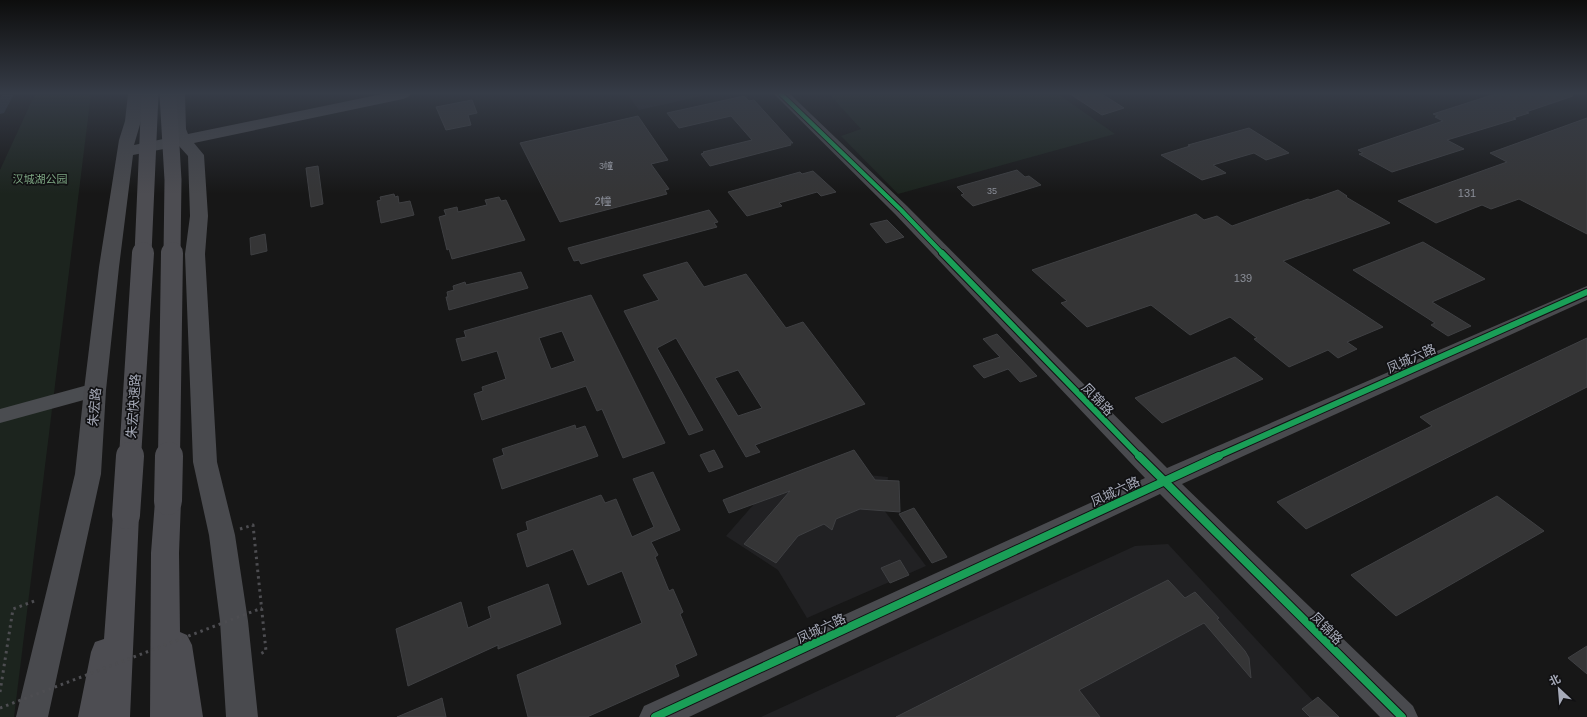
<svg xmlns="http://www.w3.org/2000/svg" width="1587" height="717" viewBox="0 0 1587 717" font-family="Arial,'Noto Sans SC',sans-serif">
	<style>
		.built { fill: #212123 }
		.green { fill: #1c241e }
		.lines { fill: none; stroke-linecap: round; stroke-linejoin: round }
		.canal { fill: #29303a; fill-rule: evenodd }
		.building { fill: #353536; stroke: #3f4043; fill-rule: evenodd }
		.path { stroke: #4d4d51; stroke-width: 3; stroke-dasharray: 2.5 4; stroke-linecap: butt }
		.street { fill: #4a4c50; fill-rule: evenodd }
		.secondary { fill: #494a4e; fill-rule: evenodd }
		.highway { fill: #4d4d52; fill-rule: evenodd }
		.path-bridge { stroke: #4d4d51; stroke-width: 3; stroke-dasharray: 2.5 4; stroke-linecap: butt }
		.highway-bridge-far2 { stroke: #4d4d52; stroke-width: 17 }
		.highway-bridge-far1 { stroke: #4d4d52; stroke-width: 22 }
		.highway-bridge { stroke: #4d4d52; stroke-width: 28 }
		.cycleway-far2-casing { stroke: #111113; stroke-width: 6 }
		.cycleway-far1-casing { stroke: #111113; stroke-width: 8 }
		.cycleway-casing { stroke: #111113; stroke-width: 10 }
		.cycleway-far2 { stroke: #1a9f57; stroke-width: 4.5 }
		.cycleway-far1 { stroke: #1a9f57; stroke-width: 6 }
		.cycleway { stroke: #1a9f57; stroke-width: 8 }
		.labels { text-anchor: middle; stroke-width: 3.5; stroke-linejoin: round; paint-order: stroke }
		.far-number-label { font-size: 9px; fill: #8a8e98 }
		.far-park-label { font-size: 11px; fill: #7ca582; stroke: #111113 }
		.number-label { font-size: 11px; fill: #8a8e98 }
		.street-label { font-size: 13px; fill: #a7abb9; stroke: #111113 }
	</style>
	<rect width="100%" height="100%" fill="#171717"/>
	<g class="built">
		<path d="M627,94h84l-72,16z"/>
		<path d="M837,472l51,5 -4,33 42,56 -119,52 -29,-48 -52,-34 28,-32z"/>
		<path d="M1168,544l160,173h-567l374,-171z"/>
	</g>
	<g class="green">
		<path d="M35,94h56l-77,623h-14v-547z"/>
		<path d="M829,94h229l57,40 -217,60 -57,-58 20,-7z"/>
	</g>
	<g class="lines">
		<path class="canal" d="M2,94h12l-10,19 -4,1v-16z"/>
	</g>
	<g class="building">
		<path d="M1070,94h32l22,14 -22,7z"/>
		<path d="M1495,94h77l1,2 -47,16 3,1 -16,5 3,1 -69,21 17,9 -72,23 -33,-18 4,-1 -5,-3 85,-29 -8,-4 3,-1 -5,-2z"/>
		<path d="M744,96l5,5 5,-1 39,43h-3l1,2 -81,21 -9,-12 3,-1 -1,-1 49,-12 -21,-24 -52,12 -12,-15z"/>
		<path d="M472,100l5,13 -9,2 3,10 -25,5 -10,-23z"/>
		<path d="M638,116l30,44 -17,4 18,25 -4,1 2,4 -107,28 -40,-79z"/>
		<path d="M1587,118v116l-68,-35 -28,10 -9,-4 -46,18 -38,-22 109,-39 -17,-9z"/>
		<path d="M1249,128l40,25 -23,7 -12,-7 -41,12 13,8 -24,7 -41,-25 29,-9 -2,-1z"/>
		<path d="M318,166l5,38 -12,3 -5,-39z"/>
		<path d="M1017,170l8,7 4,-1 12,9 -68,21 -12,-11 3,-1 -7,-7z"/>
		<path d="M813,171l23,21 -15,4 -4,-4 -38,11 3,3 -35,10 -19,-24 72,-20 2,2z"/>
		<path d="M1338,190l9,6 -1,1 44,26 -107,38 100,66 -36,15 10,7 -19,9 -10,-8 -39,17 -35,-28 3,-1 -27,-21 -40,18 -39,-30 -64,22 -26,-24 6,-2 -35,-31 164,-56 8,6 13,-4 15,10 76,-27 2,1z"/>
		<path d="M394,194l1,3 3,-1 1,7 11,-2 4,14 -33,8 -4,-22 4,-1 -1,-3z"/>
		<path d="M499,197l2,4 5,-1 19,40 -73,19 -3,-10 -2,1 -8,-33 7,-2 -2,-5 13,-3 1,5 29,-7 -2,-5z"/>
		<path d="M709,210l9,12 -4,1 3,4 -115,31 -21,6 -2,-4 -5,1 -6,-13z"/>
		<path d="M887,220l17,17 -18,6 -16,-19z"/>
		<path d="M265,234l2,17 -16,4 -1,-17z"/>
		<path d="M1423,242l62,37 -53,23 39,24 -23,10 -17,-11 4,-2 -82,-53z"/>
		<path d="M687,262l17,25 42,-13 40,54 17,-6 62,82 -110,41 5,7 -14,5 -70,-119 -19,10 46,82 -14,5 -65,-124 35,-11 -16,-25zM738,370l24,38 -24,8 -23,-38z"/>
		<path d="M521,272l7,16 -79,22 -3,-13h2l-1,-5 7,-2 -1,-4 12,-4 1,3z"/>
		<path d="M591,295l74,148 -42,15 -21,-49 -5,2 -11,-25 -104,34 -8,-26 9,-3 -1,-4 24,-8 -9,-28 -35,10 -6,-22 10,-2 -2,-6zM562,331l13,30 -24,8 -12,-31z"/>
		<path d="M997,334l40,42 -17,6 -12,-13 -24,9 -11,-12 27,-9 -17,-18z"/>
		<path d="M1587,338v49l-281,142 -29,-27 155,-76 -12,-9z"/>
		<path d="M1235,357l28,22 -101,44 -27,-25z"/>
		<path d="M575,425l1,4 9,-3 13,30 -96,33 -9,-30 11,-4 -2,-6z"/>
		<path d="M714,450l9,17 -14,5 -9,-17z"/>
		<path d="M854,450l21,30 24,1 1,31 -40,-3 -24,10 -4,11 -8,-6 -26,12 -22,27 -32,-19 46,-53 -61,22 -6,-13z"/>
		<path d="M653,472l27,58 -29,12 7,13 -3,2 14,34 4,-2 10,23 -3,2 17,41 -22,10 4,11 -92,41h-59l-11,-42 125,-52 -20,-52 -34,14 -15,-36 -46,18 -10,-33 11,-4 -2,-8 75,-27 4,8 11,-4 16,38 22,-10 -21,-48z"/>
		<path d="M1497,496l47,35 -148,85 -45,-41z"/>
		<path d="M914,508l33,49 -15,6 -33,-49z"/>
		<path d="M900,560l9,15 -19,8 -9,-15z"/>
		<path d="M1168,580l17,18 10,-6 24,26 -2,1 28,32 4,7 2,20 -47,-55 -125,67 21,27h-204z"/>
		<path d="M548,584l13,40 -63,25v-4l-90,41 -12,-57 65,-27 7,26 23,-10 -3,-11z"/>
		<path d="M1587,646v28l-19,-16z"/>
		<path d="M1318,697l21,20h-29l-8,-8z"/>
		<path d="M442,698l4,19h-49z"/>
	</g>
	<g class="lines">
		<g class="path">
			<path d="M240,529l13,-4 13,126 -8,4"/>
			<path d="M0,692l13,-83 24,-9"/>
		</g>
		<path class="street" d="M95,383l7,2 2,5 -2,5 -102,28v-14z"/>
		<g class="secondary">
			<path d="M128,94h15l-2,27 -7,24 39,-8 -3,-8v-35h15l1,35 2,5 194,-40h29l-3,3 -5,2 -209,44 10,12 4,61 -3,38 12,208 18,73 13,86 10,96h-32l-6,-96 -11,-86 -16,-73 -8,-208 5,-38 -2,-60 -9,-10 -46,9 -14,112 -13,123 -5,84 -53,243h-32l59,-243 9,-84 15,-123 20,-127 6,-19z"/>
			<path d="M774,94h16l117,112 260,262 420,-182v14l-405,184 231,222 5,11h-38l-220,-223 -471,223h-50l5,-11 501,-228 -250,-264z"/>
		</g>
		<g class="highway">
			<path d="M168,491l9,3 4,7 -2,52 1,79 7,3 5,10 11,72h-53l1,-164 4,-52 4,-7z"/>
			<path d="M126,504l9,3 4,8 -9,202h-52l13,-65 4,-10 9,-3 9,-124 4,-8z"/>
		</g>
		<path class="path-bridge" d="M0,708l262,-100"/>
		<g class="highway-bridge-far2">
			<path d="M168,94l5,86 -1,74"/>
			<path d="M143,254l7,-160"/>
		</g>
		<g class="highway-bridge-far1">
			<path d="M130,457l13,-204"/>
			<path d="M169,457l3,-204"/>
		</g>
		<g class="highway-bridge">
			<path d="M168,501l1,-45"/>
			<path d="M126,515l4,-59"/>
		</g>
		<defs>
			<path id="cycleway-far2" d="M781,94l120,116 42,44"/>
			<g id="cycleway-far1">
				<path d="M942,253l198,204"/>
				<path d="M1216,457l371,-165"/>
			</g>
			<g id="cycleway">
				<path d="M1139,456l263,261"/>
				<path d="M655,717l564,-261"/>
			</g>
		</defs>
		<use href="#cycleway-far2" class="cycleway-far2-casing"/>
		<use href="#cycleway-far1" class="cycleway-far1-casing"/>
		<use href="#cycleway" class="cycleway-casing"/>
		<use href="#cycleway-far2" class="cycleway-far2"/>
		<use href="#cycleway-far1" class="cycleway-far1"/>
		<use href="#cycleway" class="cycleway"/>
	</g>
	<linearGradient id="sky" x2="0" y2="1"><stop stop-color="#0d0d0d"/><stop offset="0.48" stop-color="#363c47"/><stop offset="1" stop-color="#363c47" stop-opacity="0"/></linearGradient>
	<rect width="1587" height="194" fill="url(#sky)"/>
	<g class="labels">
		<g class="far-number-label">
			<text x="606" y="169">3幢</text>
			<text x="992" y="194">35</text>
		</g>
		<g class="far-park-label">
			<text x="40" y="183">汉城湖公园</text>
		</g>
		<g class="number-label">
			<text x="1467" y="197">131</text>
			<text x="603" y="205">2幢</text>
			<text x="1243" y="282">139</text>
		</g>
		<g class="street-label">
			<text transform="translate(1411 358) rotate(-24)" y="5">凤城六路</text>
			<text transform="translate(1098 399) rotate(46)" y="5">凤锦路</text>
			<text transform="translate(133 406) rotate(-86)" y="5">朱宏快速路</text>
			<text transform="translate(94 407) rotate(-85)" y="5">朱宏路</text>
			<text transform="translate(1115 491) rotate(-25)" y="5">凤城六路</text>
			<text transform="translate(821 628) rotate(-25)" y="5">凤城六路</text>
			<text transform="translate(1327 628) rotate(45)" y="5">凤锦路</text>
		</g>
	</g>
	<g transform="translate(1559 689) rotate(334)" stroke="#111113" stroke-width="3" paint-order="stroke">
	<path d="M0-3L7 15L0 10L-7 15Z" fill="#a7abb9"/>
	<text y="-6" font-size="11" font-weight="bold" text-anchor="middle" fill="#a7abb9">北</text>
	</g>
</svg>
